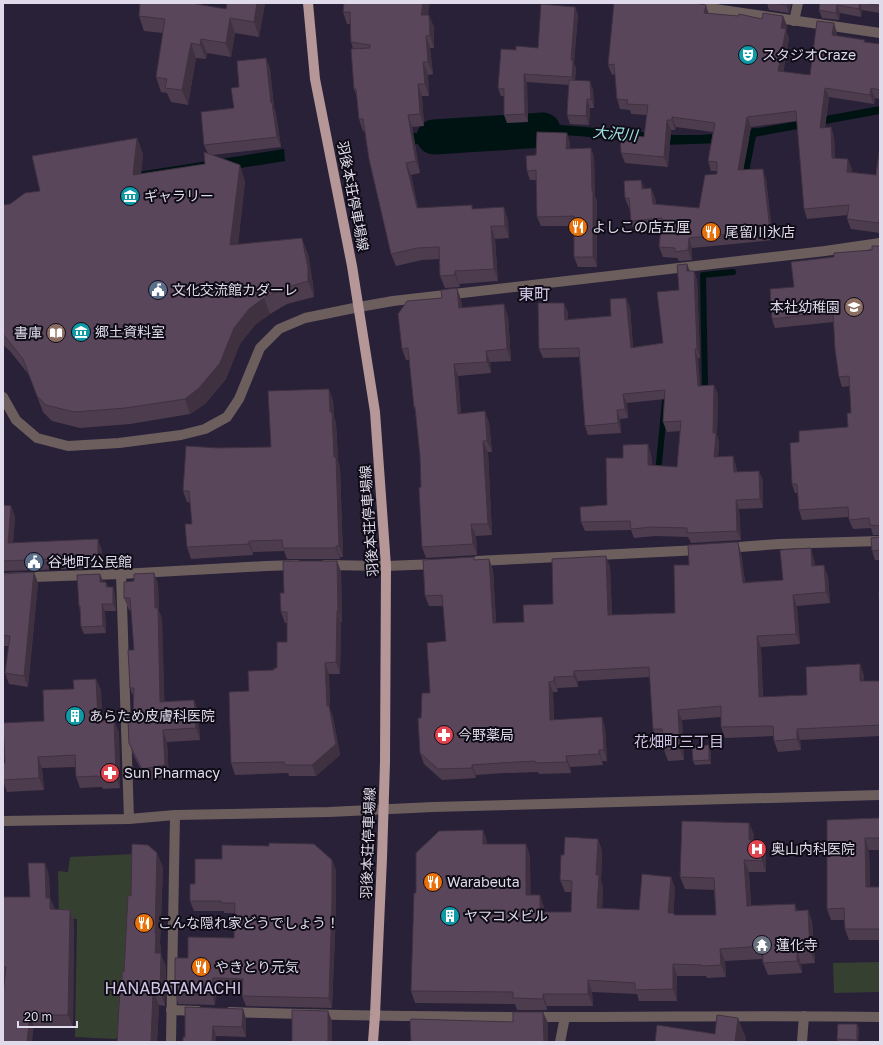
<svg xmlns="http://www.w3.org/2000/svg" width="883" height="1045" viewBox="0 0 883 1045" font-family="'Golos Text','Noto Sans JP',sans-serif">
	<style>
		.green { fill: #364030 }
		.water { fill: #001313 }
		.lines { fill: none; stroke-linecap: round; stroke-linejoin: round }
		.stream { stroke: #001313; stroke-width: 6 }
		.river { stroke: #001313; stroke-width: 35 }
		.minor { stroke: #6d5e5e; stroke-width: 10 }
		.major { stroke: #b59797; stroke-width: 10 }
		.wall { fill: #4d3c4e }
		.shaded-wall { fill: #3f3140 }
		.building { fill: #5a465b; stroke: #3f3140 }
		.labels { text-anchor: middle; stroke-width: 4; stroke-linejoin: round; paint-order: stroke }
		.poi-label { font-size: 14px; fill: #dfdbea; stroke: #100c17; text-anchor: start }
		.street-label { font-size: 14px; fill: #dfdbea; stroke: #100c17 }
		.water-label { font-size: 15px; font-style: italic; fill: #9fe6e6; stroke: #100c17 }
		.neighbourhood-label { font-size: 15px; fill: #d0c7e6; stroke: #100c17 }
		.quarter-label { font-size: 16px; fill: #d0c7e6; stroke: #100c17 }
	</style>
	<rect width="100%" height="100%" fill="#282138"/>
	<g class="green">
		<path d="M135,854l-1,24 -15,157 -4,4 -40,-2 2,-118 -18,-1 -1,-47 10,1 2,-15z"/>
		<path d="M880,962v30l-46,1 -1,-30z"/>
	</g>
	<g class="water">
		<path d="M880,106v8l-159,29 -57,2 -85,-9 -37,-2 -46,4 -1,-11 56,-3 123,11h27l47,-5z"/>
		<path d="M481,129l1,11 -113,7 -2,-11z"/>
		<path d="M284,149l1,12 -158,25 -2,-12z"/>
	</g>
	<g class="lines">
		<g class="stream">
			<path d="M745,177l9,-46"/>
			<path d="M699,388h6l-2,-113 30,-3"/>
			<path d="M658,473l7,-71"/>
		</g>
		<path class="river" d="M434,137l109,-7"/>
		<g class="minor">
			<path d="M674,3l206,30"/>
			<path d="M794,21l4,-18"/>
			<path d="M3,397l13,23 21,18 31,8 51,-3 62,-8 24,-6 22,-12 12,-18 21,-51 19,-19 26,-11 54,-11 34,-6 432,-50 55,-8"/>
			<path d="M726,548l53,-4 101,-3"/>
			<path d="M477,561l223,-11"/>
			<path d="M325,565l61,1 51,-2"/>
			<path d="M121,574l8,245"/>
			<path d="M3,578l118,-4 145,-8 31,-1"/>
			<path d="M3,821l126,-2 46,-4 154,-3 104,-5 447,-12"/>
			<path d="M171,1010l27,1"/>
			<path d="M230,1012c112,4 224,5 336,5 105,0 209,-2 314,0"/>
			<path d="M171,1042l4,-227"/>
			<path d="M560,1042l5,-25"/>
			<path d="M802,1042l2,-26"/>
		</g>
		<path class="major" d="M308,3l7,76 37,187 23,146 11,154 -1,196 -3,96 -7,157 -2,27"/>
	</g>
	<g class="wall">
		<path d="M140,3h62v2l24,4 39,-6 -6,34 -24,-4 -4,24 -24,-4 -1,6 -10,-1 -8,47 -17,-3 -4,-9 -6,-1 -5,-15 7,-44 -19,-2 -5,-15z"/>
		<path d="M767,3h24l-2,10 -20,-3z"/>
		<path d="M820,3h60v10l-18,-3 -1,7 -21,-4 -1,7 -17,-2 -3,-8z"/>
		<path d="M575,7l3,8 -4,48 2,5 -1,12 18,9 1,19h-4l-1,17 -19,-1 -3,-9 2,-30 -42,-3 1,40 -21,1 -3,-8v-19h-3l-3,-8 18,-38 22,-2z"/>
		<path d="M343,12l85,3 6,12v21h-4l3,26 -5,1 1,21h-7l2,30 -12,1 8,46 -9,2 7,33 55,1 35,11 1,18 -14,1 3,42 -39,3 1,3 -15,1 -5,-12v-17l-18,1 -26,6 -5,-12 -26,-123h-2l-4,-12 -2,-22 -3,-8 -1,-40 -2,-7 -1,-18h-3z"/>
		<path d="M709,14l53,5 21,-3 4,10 -1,4 3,9 -6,33 27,3 27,-42v3l28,6 15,2v55l-5,-1 -1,6 -45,-7 -4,31 6,-1 3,10 1,21 17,11 -1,3 25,3 4,-23v81l-29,-4 -4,-10 1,-4 -41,4 -3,-10 -7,-88 -46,6 -8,43 23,9 7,61 -81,8v12l-13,1 -2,-3 -14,-1 -4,-10 2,-18 -27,2 -3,-10 -1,-13h-1l-4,-10 16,-18 3,9 7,-1 4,10 1,6 43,4 18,-34v-3h-6l-3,-10 5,-29 -37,-5 -1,3h-4l-3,37 -43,-4 -4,-10 23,-16 3,-22 -16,-1 -1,-4 -10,-1 -3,-10 -2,-25 -3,1 -4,-10z"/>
		<path d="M266,58l4,11 4,38 2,7 5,33 -69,8 33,26 -7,64 70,9 5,30 1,13 -27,7 -17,10 -15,11 -15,19 -14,35 -21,25 -15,10 -60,10 -50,4 -28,-7 -9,-9 -14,-37 -19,-24 -7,-6v-140l7,-1 30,-13 97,-53 6,16 -2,20 64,-10 3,-10 -4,-9 30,-37 5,-21z"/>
		<path d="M570,142v7l21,-1 3,9 1,39 2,5v66h-19l-4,-10v-31h-33l-4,-9v-37h-7l-3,-9 9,-16z"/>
		<path d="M880,246v289h-7l-2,-7 -18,1 -4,-9v-3l-47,3 -3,-10 -1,-17h-3l-3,-9 7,-42 49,-15 3,-14 -1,-27 -8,1 -3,-10 -5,-55 -59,6 -3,-9 22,-32 40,-30 38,-7z"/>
		<path d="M687,264l3,7h4l3,9 3,78h-2l2,28 18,8 -1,41 2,7 -1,15 15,-1 3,10 1,6 26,8v28l-24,1 2,31 -50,3 -3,-6 -33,-1 -21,2 -3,-8 -46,1 -4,-9 26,-17 16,-47 28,-4 1,11 25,2 3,-36 -13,1 -4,-10 2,-23 -38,4 1,15 -8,1 1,14 -33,2 -3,-9 -6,-69 -36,1 -4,-9 29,-37v7l43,-3 19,-9 3,40 30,-4z"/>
		<path d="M457,288l4,12 1,8 46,8 3,45 -21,1 1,11 -33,3 3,37 28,9 3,30h-4l4,83 -16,1 1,19 -51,3 -4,-11 -1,-60 -1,-31 -4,-43 -2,-6 -5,-47h-3l-4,-11 40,-51z"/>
		<path d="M333,400l1,17 2,6 2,38 2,7 3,89h-3v2h-53l-3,-8 -31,1v3l-62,4 -4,-12 5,-23 -2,-22h-3l-4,-11 35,-43 53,-1z"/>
		<path d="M3,505l8,1 4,11 -2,26 89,7v18l-99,3z"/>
		<path d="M880,537v23h-5l-3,-9z"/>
		<path d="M741,553l4,29 38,-2 31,-21 1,7 13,10 2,27 -33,3 3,38 -39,3 2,50 44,-2 57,-20v6h16v55l-80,4 1,10 -23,2 -4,-11v-5l-49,2 -4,-11v-10l-39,3 2,40 -16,1 -4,-11 -1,-10h-7l-3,-11 -3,-52 -72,4v6l-21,1 1,4h-5l1,28 51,7 2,34h-5l1,4 -33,2 1,6 -32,1 -1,-2 -34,1 -28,2v3l-34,2 -18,-16 -4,-11 1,-35 9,-25 16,-52 -3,-35h-14l-4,-10 49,-39 1,3 14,-1 4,11 3,53 28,-1 29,-18 57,-38 2,49 63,-2 14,-48z"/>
		<path d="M337,561l4,11 1,50h-1l-1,52h-11l1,35 3,8 7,38 -24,21h-27l-1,-3 -53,2 -4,-12 18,-72 25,-21 3,-2 10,-26v-19h-2l-4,-11 3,-19z"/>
		<path d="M154,573l4,11 1,27 3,8 2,83 30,-2 4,12 2,28 -33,2 2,35 -23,3 -13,-26 -4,-11 4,-24 1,-21 -4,-10 4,-38 -3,-40h-2l-5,-12z"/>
		<path d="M3,574l35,9 -10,104 -19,-3 -4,-11 4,-27h-5l-1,-4z"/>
		<path d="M103,581v1h3l2,5h5l2,7 1,17h-11l1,22 -22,1 -3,-7 -1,-16 -1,-5z"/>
		<path d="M96,679l5,11 1,31 17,11 1,56 -17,1 -1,-2 -22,1 -4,-11v-10l-34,1 2,22 -37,2 -4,-11v-18h2l69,-74z"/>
		<path d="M709,745l2,5v14l-16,1 -2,-4z"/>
		<path d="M880,818v32h-11l1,37h10v53h-31l-4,-11v-9h-14l-4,-11v-89z"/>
		<path d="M749,823l5,12 -1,5h9l4,12v20h-17l2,33 44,-1 2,7 11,-1 4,12 3,41 -14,1 1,9 -34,2 -5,-12v-4l-38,2 1,16 -19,1 -1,-2h-29v25h-38l-2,-7 -45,-2 1,14h-46v4h-30l-2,-6 -100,-1 -4,-12 5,-98 67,-63 4,12v2l43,11v40l14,12v5h27l1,-20h-7l-5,-12 4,-25 34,-16 4,12 -1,30 2,6 -1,21 37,2 32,-33 4,11 -2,25 2,2h41l-2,-25 -29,-1 -5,-12z"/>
		<path d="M163,867l-3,77 1,4v7l5,12 -1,39 -6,-1 -2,37h-40l5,-53 2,-17 7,-76z"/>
		<path d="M336,870v41l-4,97 -86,-2 -4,-10v-7l-26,-1 -1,17 -37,-1 -3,-10 13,-36 46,-20 1,-25h-11v-2h-30l-4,-10z"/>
		<path d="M49,875l1,23 5,11 15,1 4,12 -1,106 -39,-1 -29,-48h-2v-82h27z"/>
		<path d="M243,1009l3,10v18l-30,-1v6h-33l2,-5z"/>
		<path d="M857,1024l2,4 -1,14h-20l-1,-3z"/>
	</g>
	<g class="shaded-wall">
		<path d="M196,3h6l1,5 -7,-4z"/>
		<path d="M257,3h8l-6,34 -5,-15z"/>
		<path d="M423,3h7l-4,24 -5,-12z"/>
		<path d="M786,3h5l-2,10 -3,-8z"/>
		<path d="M860,3l2,7 -1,7 -2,-8z"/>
		<path d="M706,5l3,10 -5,-2z"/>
		<path d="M837,5l3,8 -1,7 -3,-7z"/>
		<path d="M575,7l3,8 -4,48 2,5 -1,17 -3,-8 -1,-17z"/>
		<path d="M429,15l5,12v21l-4,-13z"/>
		<path d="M783,16l4,10 -1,4 3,9 -7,42 -4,-10 3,-43z"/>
		<path d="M230,18l5,15 -4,24 -5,-14z"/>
		<path d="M834,23l3,10 -1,12 -4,-10z"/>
		<path d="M426,36l4,12 3,26 -5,-12z"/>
		<path d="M201,39l6,14 -1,6 -6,-14z"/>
		<path d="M191,43l5,15 -8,47 -6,-15z"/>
		<path d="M266,58l4,11 4,38 2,7 5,33 -4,-10 -6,-34z"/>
		<path d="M423,62l5,13 1,21 -4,-12z"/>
		<path d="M524,74l3,8 1,40 -3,-8z"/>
		<path d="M590,81l3,8 1,19 -3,-9z"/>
		<path d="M418,84l4,12 2,30 -4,-12z"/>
		<path d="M825,88l4,9 -6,41 -3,-10z"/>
		<path d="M871,88l4,10 -1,6 -4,-9z"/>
		<path d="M587,99l3,9 -1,17 -3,-9z"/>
		<path d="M408,115l4,12 8,46 -4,-12z"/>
		<path d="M672,117l4,10 -1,3 -3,-10z"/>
		<path d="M747,117l4,10 -10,53 -3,-10z"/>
		<path d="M667,120l4,10 -3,37 -4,-10z"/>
		<path d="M831,127l3,10 1,31 -3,-10z"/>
		<path d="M567,133l3,9v16l-4,-9z"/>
		<path d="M137,138l6,16 -4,37 -6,-16z"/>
		<path d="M591,148l3,9 1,39 2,5v66l-4,-10z"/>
		<path d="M848,159l4,10 -1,13 -4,-10z"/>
		<path d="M406,163l5,12 10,45 -4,-12z"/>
		<path d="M240,165l5,16 -9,80 -6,-16z"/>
		<path d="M763,169l3,10 7,61 -3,-10z"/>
		<path d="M641,180l4,10 -3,-1z"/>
		<path d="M651,188l4,10 1,16 -3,-10z"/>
		<path d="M504,207l4,13 1,18 -4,-12z"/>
		<path d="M491,226l4,13 3,42 -4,-12z"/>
		<path d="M302,238l6,16 5,30 1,13 -6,-16z"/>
		<path d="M689,238l3,10v12l-4,-10z"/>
		<path d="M687,264l3,9 -3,-2z"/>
		<path d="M455,271l4,13 1,3 -5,-12z"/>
		<path d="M694,271l3,9 3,78 -3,-9z"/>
		<path d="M457,288l4,12 2,20 -4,-12z"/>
		<path d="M264,298l6,16 -15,11 -15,19 -14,35 -21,25 -15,10 -5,-15 49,-71 15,-19z"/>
		<path d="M626,298l4,9 4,50 -3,-9z"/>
		<path d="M564,303l4,9v17l-3,-9z"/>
		<path d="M504,304l4,12 3,45 -4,-12z"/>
		<path d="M695,349l3,9 3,37 -3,-9z"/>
		<path d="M486,351l4,11 1,11 -4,-11z"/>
		<path d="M454,364l4,12 4,49 -4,-11z"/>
		<path d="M714,385l4,9 -1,41 2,7 -2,25 -3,-10 -1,-24z"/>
		<path d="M329,389l4,11 1,17 2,6 2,38 2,7 3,89 -4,-11z"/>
		<path d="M623,394l4,9 1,15 -3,-9z"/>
		<path d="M617,410l3,9 1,14 -3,-10z"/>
		<path d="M485,411l4,11 3,30 -5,-11z"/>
		<path d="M483,441l5,11 4,83 -4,-11z"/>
		<path d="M648,444l3,10 1,20 -4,-9z"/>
		<path d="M733,456l3,10 1,15 -3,-9z"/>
		<path d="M759,471l4,9v28l-3,-9z"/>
		<path d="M736,500l3,9 2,31 -4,-9z"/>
		<path d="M11,506l4,11 -3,37 -4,-11z"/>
		<path d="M471,524l5,12 1,19 -4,-11z"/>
		<path d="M98,539l4,11v18l-4,-11z"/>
		<path d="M249,541l4,11v3l-4,-11z"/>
		<path d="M738,542l3,11 6,40 -4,-10z"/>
		<path d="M336,546l4,11v2l-4,-11z"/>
		<path d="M811,548l3,11 2,18 -4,-11z"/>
		<path d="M606,556l4,10 2,60 -4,-11z"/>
		<path d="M489,559l4,11 4,64 -4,-11z"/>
		<path d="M337,561l4,11 1,50 -4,-11z"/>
		<path d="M824,565l4,11 2,27 -4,-11z"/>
		<path d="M34,572l4,11 -10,104 -4,-11z"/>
		<path d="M154,573l4,11 1,27 3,8 3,95 -5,-12z"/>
		<path d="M100,574l3,7v8l-3,-7z"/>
		<path d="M113,587l2,7 1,17 -3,-7z"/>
		<path d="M793,595l4,11 3,38 -4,-10z"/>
		<path d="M102,604l3,7 1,22 -3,-7z"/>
		<path d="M337,611l4,11 -1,52 -4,-12z"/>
		<path d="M757,636l4,11 2,61 -4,-11z"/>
		<path d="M325,663l4,11 1,35 3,8 7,38 -24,21 -4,-11 15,-59z"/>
		<path d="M860,664l4,11v16l-4,-10z"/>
		<path d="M574,671l4,10v6l-4,-11z"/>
		<path d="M554,677l3,11 1,4 -4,-11z"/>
		<path d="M96,679l5,11 2,43 -5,-12z"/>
		<path d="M549,682l4,10 1,39 -4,-11z"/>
		<path d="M194,700l4,12 2,28 -4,-12z"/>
		<path d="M678,710l4,10 2,40 -4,-11z"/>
		<path d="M602,717l3,10 2,34 -3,-11z"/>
		<path d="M114,720l5,12 1,56 -4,-11z"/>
		<path d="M797,729l3,11 1,10 -4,-11z"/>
		<path d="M163,730l4,12 2,35 -4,-12z"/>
		<path d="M709,745l2,5v14l-2,-4z"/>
		<path d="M599,750l3,11 1,4 -4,-11z"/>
		<path d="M566,756l4,11 1,6 -4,-11z"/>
		<path d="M38,757l4,11 2,22 -5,-12z"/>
		<path d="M472,765l4,10v3l-4,-10z"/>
		<path d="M749,823l5,12 -1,17 -4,-12z"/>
		<path d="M483,830l4,12v14l-4,-12z"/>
		<path d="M865,838l4,12 1,48 -4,-11z"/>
		<path d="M598,839l4,12 -1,30 2,6 -1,33 -5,-12 -1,-33z"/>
		<path d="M762,840l4,12v20l-4,-11z"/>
		<path d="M526,844l4,11 1,52 -5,-12z"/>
		<path d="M157,853l6,14 -3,77 1,4v7l5,12 -1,39 -5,-15 -5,-38v-20z"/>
		<path d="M332,860l4,10v41l-4,97 -3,-10z"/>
		<path d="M744,860l5,12 2,45 -4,-11z"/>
		<path d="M45,863l4,12 1,35 -4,-12z"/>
		<path d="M671,877l4,11 -2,37 -5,-12z"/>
		<path d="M540,895l4,12v17l-4,-12z"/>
		<path d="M50,898l5,12 -5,-1z"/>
		<path d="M70,910l4,12 -1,106 -5,-13z"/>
		<path d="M808,910l4,12 3,41 -5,-12z"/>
		<path d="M720,949l5,12 1,16 -5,-12z"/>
		<path d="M797,952l4,12 1,9 -5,-12z"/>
		<path d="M673,964l4,12v25l-4,-12z"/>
		<path d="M213,978l3,10 -1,17 -3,-10z"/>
		<path d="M588,980l4,12 1,14 -5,-12z"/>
		<path d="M153,991l6,14 -2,37h-6z"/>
		<path d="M543,994l4,12v4l-4,-11z"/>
		<path d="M243,1009l3,10v18l-4,-10z"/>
		<path d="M328,1011l4,10v21h-4z"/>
		<path d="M543,1012l5,11v19h-4z"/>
		<path d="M30,1015l4,12 -2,15h-5z"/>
		<path d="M738,1018l8,20 -1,4h-10z"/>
		<path d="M857,1024l2,4 -1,14 -1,-2z"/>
		<path d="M213,1026l3,10v6h-4z"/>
	</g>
	<g class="building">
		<path d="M140,3h56v1l30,5 1,-6h30l-3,19 -24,-4 -4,25 -25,-4 -1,6 -9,-2 -9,47 -17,-2 2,-9 -11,-2 9,-58 -26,-3z"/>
		<path d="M344,3h79l-2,12h8l1,20 -4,1 2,26h-5l2,22h-7l2,30 -12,1 8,46 -10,2 11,45 55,-3v4l32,-2 1,19h-14l3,43 -39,2v4l-15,1 -1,-29 -22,1 -26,6 -22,-95 -6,-40h-4l-3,-30h-2l-3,-40 19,-1v-3l-19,-3 -1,-30h-7z"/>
		<path d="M614,3h79l13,2 -2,8 34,3 1,-2 23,5 1,-6 20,3 -2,12 5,1 -8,42 32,4 7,-54 17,2 -2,12 33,5 -1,2 16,2v46l-9,-2 -1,7 -45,-7 -5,40 11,-1 1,31 16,1 -1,13 29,3 3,-23h1v65l-1,6 -32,-4 2,-14 -45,4 -8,-98 -49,6 -9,53 25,-1 7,61 -81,8 -1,12 -13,2v-4l-16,-1 3,-29 -31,3 -2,-23h-4l-1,-17 17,-1 1,9 9,-1 2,16 46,4 6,-33 12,-1v-12l-9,-1 7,-38 -43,-6v3h-5l-3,37 -43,-4 -1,-19 24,3 4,-32 -21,-1 1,-4 -11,-1 -3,-35 -6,1z"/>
		<path d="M773,3h13v2z"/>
		<path d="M820,3h40l-1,6 -22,-4 -1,8 -17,-3z"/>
		<path d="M865,3h15v3z"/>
		<path d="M541,4l34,3 -4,53h2l-1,17 -48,-3 1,40 -21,1v-26l-6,-1 3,-39 15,1v-4l22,2z"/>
		<path d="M266,58l5,45h1l5,34 -73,8 -3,-33 33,-4 -3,-20 8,-1 -2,-26z"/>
		<path d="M569,80l21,1 1,18h-4l-1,17 -19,-1z"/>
		<path d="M537,132l30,1 -1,16 25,-1 1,43h1v66h-19v-41l-37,1 -1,-47 -9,1 -1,-15 10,-1z"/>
		<path d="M137,138l-4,37 72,-11 -1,-12 36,13 -10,80 72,-7 6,30v13l-26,8 -18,9 -15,11 -15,19 -14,35 -21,25 -14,11 -60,9 -51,4 -28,-7 -9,-9 -14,-37 -20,-25v-129l7,-1 15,-11 15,-2 -8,-35z"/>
		<path d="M872,246h8v280h-1l-9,-1 -1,-7 -20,2 -1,-13 -49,3 -2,-26h-5l-2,-41 9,-1v-11l49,-4 -1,-14h4l-2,-37 -10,1 -4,-28 -2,-37 -61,7 -2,-30 24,-2 -3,-25 43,-5v-4l38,-3z"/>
		<path d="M687,264v7h7l3,78h-2l3,37 16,-1 -1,48h3l-2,24 19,-1 1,16 25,-1 1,28 -24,1 1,31 -50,2v-5l-35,-1 -21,2 -1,-8 -49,1 -1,-15 27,-2 -1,-47h17v-13l25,-1v21l29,2 4,-46 -18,1 2,-32 -42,4 2,15 -8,1 1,13 -33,3 -6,-78 -40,1 -1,-46h26l1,17 46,-4 -1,-17 16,-1 5,50 32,-5 -6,-51 22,-2 -2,-25z"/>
		<path d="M457,288l2,20 45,-4 3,45 -21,2 1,11 -33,2 4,50 27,-3 2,30h-4l5,83h-17l2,20 -51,3 -3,-59 2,-1 -1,-31 -5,-49h-1l-6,-59 -6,1 -4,-35 9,-13 35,-3 -1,-8z"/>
		<path d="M329,389l1,23h2l2,45h2l3,89h-3v2h-53l-1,-8 -33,1v3l-62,3 -2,-23h7l-3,-33h-6l3,-45 32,2 53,-1 -3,-56z"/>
		<path d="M3,505l8,1 -3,37 90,-4v18l-95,4z"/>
		<path d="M880,537v13l-8,1 -1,-13z"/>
		<path d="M738,542l5,41 40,-3 -3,-30 31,-2 1,18 12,-1 2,27 -33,3 3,39 -39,2 2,61 48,-2 -1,-28 54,-3v17h20v44l-83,4v10l-23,2 -1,-15 -52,1v-21l-43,4 2,39 -16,1 -2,-21h-9l-4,-62 -75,4v5l-20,1v4l-5,1 1,38 52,-3 2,33h-5v4l-33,2 1,6 -32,1v-2l-35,2 -28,2v3l-34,1 -18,-16 -2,-35h3l1,-25h8l-3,-50 19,-2 -4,-46 -17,1 -2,-36 51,-3v3l15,-1 4,64 31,-1 -1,-17 30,-1 -1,-45 54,-3 2,59 67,-2 -1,-48h15l-1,-20z"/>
		<path d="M283,561h54l1,50h-1l-1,51 -11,1 2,43h2l7,38 -24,21h-27l-1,-3 -53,1 -2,-71 20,-1 -1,-20 26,-1v-2h3v-26h10v-30h-6l-1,-19h4z"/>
		<path d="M34,572l-10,104 -19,-3 5,-37 -7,-1v-61z"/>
		<path d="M154,573l1,35h3l2,94 34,-2 2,28 -33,2 2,35 -23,4 -13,-26 -1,-23 5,-1 1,-31h-4l-2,-38h6l-4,-52h-6v-16l10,-1v-7z"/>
		<path d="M100,574v8h6v5h7v17h-11l1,22 -22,1 -1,-21h-1l-2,-31z"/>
		<path d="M879,592h1v16z"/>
		<path d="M96,679l2,42 16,-1 2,57h-17l-1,-1 -22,1 -1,-22 -37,2 1,21 -36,2v-17h2l-2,-40 41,-2 -1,-31 31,-1 -1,-9z"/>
		<path d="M709,745v15l-16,1 -1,-15z"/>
		<path d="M880,818v20h-15l1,49h14v42h-35l-1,-21 -17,1v-89z"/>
		<path d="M682,821l67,2v17h13v21l-18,-1 3,46 48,-2v7l13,-1 2,41 -13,1v9l-34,2 -1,-17 -42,3 1,16 -18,1 -1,-1 -29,-1v25l-38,1v-7l-47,-3v14h-45v5l-30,-1v-6l-102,-1 3,-98h2v-40l23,-22 44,-1v14h43v51h14v17h31l1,-31 -12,-1 1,-25h3l1,-18 33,2 -2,36h3l-2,33 42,2 3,-36 29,3 -3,36h6v2h42l-2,-37 -34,-1z"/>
		<path d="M269,843l45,1 18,16v40l-3,98 -87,-2 1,-17 -30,-1 -1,17 -37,-1v-36h13v-21l46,1 1,-35h-14v-2h-31v-17h5v-25h27v-14l47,1z"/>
		<path d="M132,844l16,1 9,8 -2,80 1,1 -1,19h6l-1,38h-7l-2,51h-34l3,-53h2v-17h2l4,-77 3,1z"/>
		<path d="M28,863h17l1,35h4v11l20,1 -2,105h-38l-3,27h-24v-48l3,-27h-3v-70h27z"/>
		<path d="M185,1007l58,2 -1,18 -29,-1 -1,16h-29v-5h2z"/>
		<path d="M292,1010l36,1v30h-1v1h-35z"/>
		<path d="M513,1012h30l1,30h-133l-1,-21 1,-2 102,3z"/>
		<path d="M717,1015l21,3 -3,24h-80l2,-17 58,9z"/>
		<path d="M838,1024h19v16l-20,-1z"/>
	</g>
	<defs>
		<symbol id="theatre-disc" viewBox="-11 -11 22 22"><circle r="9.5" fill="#0f9aa8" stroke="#100c17"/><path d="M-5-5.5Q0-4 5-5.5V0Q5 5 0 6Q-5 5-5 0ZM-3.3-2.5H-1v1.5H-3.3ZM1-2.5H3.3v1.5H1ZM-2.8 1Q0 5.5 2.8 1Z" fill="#fff"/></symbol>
		<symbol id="museum-disc" viewBox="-11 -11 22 22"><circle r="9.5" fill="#0f9aa8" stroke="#100c17"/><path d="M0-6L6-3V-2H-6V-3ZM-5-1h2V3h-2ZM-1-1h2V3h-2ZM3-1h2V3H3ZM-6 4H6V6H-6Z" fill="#fff"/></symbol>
		<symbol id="restaurant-disc" viewBox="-11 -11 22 22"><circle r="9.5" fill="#e8710a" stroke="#100c17"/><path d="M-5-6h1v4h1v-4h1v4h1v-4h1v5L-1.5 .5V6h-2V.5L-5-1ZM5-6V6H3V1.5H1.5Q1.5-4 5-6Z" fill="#fff"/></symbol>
		<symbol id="civic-disc" viewBox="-11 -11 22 22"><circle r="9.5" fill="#5c6f8a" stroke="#100c17"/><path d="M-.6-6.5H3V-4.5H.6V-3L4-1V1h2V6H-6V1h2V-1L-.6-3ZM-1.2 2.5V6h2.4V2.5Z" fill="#fff"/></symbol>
		<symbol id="school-disc" viewBox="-11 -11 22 22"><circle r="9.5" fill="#8d6e63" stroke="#100c17"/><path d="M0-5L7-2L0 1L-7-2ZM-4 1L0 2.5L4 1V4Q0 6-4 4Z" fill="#fff"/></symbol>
		<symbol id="library-disc" viewBox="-11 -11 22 22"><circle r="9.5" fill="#8d6e63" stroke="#100c17"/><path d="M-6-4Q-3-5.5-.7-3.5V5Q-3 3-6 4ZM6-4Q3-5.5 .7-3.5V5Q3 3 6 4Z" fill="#fff"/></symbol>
		<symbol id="building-disc" viewBox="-11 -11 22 22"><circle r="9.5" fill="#0f9aa8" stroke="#100c17"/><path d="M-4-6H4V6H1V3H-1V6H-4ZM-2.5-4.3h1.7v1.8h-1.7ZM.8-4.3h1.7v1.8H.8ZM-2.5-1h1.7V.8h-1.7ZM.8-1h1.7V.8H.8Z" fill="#fff"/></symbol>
		<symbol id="pharmacy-disc" viewBox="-11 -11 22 22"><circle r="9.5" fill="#e0444e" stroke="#100c17"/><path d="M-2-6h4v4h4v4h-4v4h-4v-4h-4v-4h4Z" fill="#fff"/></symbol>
		<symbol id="hospital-disc" viewBox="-11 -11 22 22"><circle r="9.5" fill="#e0444e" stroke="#100c17"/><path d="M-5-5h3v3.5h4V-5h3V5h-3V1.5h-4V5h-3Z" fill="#fff"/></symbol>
		<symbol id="temple-disc" viewBox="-11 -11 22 22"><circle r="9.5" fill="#6b7280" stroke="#100c17"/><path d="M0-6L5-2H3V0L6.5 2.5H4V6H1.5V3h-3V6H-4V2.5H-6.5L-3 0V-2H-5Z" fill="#fff"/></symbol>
	</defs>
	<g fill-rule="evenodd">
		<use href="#theatre-disc" x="737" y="44" width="22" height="22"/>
		<use href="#museum-disc" x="119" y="185" width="22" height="22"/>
		<use href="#restaurant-disc" x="567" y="216" width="22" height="22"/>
		<use href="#restaurant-disc" x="700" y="221" width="22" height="22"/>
		<use href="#civic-disc" x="147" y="279" width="22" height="22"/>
		<use href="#school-disc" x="843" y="296" width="22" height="22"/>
		<use href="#museum-disc" x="70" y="321" width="22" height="22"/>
		<use href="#library-disc" x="45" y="322" width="22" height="22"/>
		<use href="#civic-disc" x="23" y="551" width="22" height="22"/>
		<use href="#building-disc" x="64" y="705" width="22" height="22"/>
		<use href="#pharmacy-disc" x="433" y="724" width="22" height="22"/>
		<use href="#pharmacy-disc" x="99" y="762" width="22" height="22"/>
		<use href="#hospital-disc" x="746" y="838" width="22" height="22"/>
		<use href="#restaurant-disc" x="422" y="871" width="22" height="22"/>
		<use href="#building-disc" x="439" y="905" width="22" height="22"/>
		<use href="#restaurant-disc" x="133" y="912" width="22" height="22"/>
		<use href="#temple-disc" x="751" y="934" width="22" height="22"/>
		<use href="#restaurant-disc" x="190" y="956" width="22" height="22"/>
	</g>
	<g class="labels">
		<g class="poi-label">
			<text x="762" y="60">スタジオCraze</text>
			<text x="144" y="201">ギャラリー</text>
			<text x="592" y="232">よしこの店五厘</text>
			<text x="725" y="237">尾留川氷店</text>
			<text x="172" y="295">文化交流館カダーレ</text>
			<text x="840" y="312" text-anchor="end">本社幼稚園</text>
			<text x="95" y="337">郷土資料室</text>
			<text x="42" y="338" text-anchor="end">書庫</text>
			<text x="48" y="567">谷地町公民館</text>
			<text x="89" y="721">あらため皮膚科医院</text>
			<text x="458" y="740">今野薬局</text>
			<text x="124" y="778">Sun Pharmacy</text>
			<text x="771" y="854">奥山内科医院</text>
			<text x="447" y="887">Warabeuta</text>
			<text x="464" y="921">ヤマコメビル</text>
			<text x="158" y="928">こんな隠れ家どうでしょう！</text>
			<text x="776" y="950">蓮化寺</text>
			<text x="215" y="972">やきとり元気</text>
		</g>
		<g class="street-label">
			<text transform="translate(353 196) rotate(79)" y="5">羽後本荘停車場線</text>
			<text transform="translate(369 521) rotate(-94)" y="5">羽後本荘停車場線</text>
			<text transform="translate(368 843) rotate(-88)" y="5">羽後本荘停車場線</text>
		</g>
		<g class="water-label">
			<text transform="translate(615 134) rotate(5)" y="5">大沢川</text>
		</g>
		<g class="neighbourhood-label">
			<text x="679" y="747">花畑町三丁目</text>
		</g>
		<g class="quarter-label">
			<text x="534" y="300">東町</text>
			<text x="173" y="994">HANABATAMACHI</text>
		</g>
	</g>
	<rect width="883" height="1045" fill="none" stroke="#dfdbea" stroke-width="8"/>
	<path d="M18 1021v6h59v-6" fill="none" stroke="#dfdbea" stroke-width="2"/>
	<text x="24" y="1021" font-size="12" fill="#dfdbea" stroke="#100c17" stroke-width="3" paint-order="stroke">20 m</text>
</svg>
